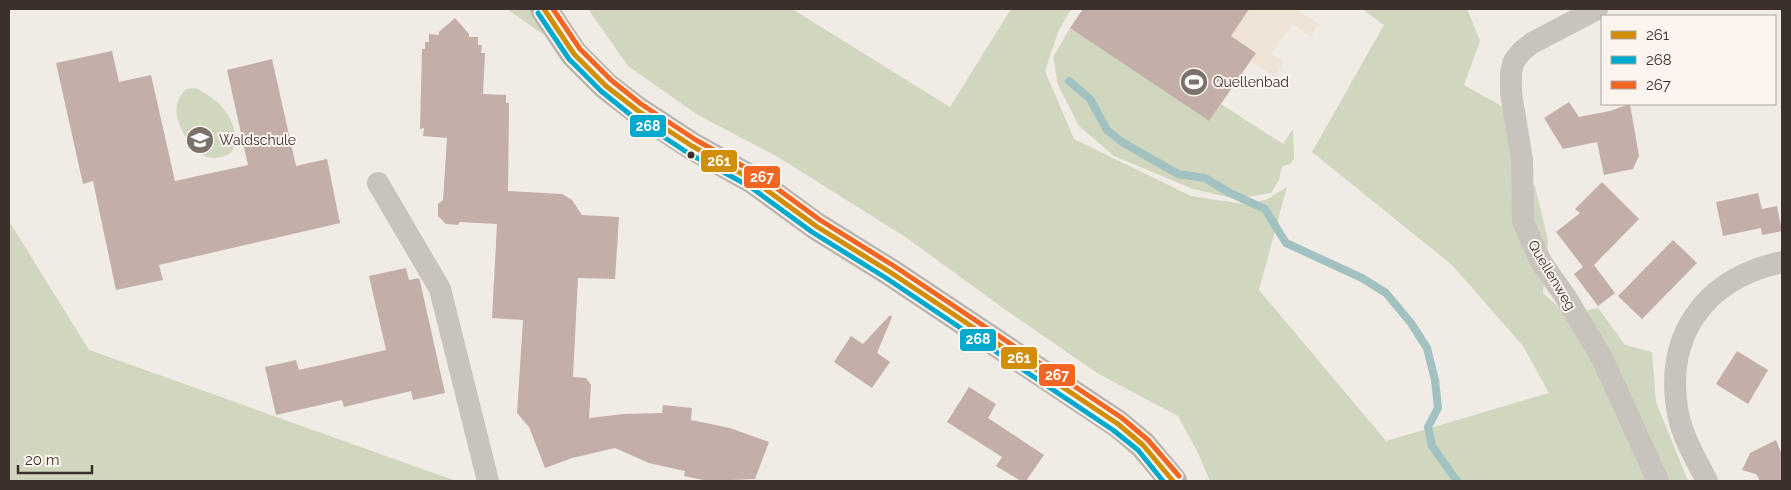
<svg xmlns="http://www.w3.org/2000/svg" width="1791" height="490" viewBox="0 0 1791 490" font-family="Raleway,sans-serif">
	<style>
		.green { fill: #d1d6bf }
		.plaza { fill: #eee3d5 }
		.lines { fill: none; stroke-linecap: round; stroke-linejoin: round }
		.stream { stroke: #a1c2c1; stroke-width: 8 }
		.building { fill: #c3afa7 }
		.minor { stroke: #c9c3be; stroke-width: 22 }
		.secondary { stroke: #bab3ae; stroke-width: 28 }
		.bus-1-casing { stroke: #fbf5ee; stroke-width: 9 }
		.bus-2-casing { stroke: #fbf5ee; stroke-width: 9 }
		.bus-3-casing { stroke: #fbf5ee; stroke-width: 9 }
		.bus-1 { stroke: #d18e09; stroke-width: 5 }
		.bus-2 { stroke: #00a9ce; stroke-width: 5 }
		.bus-3 { stroke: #f26522; stroke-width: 5 }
		.bus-dot { fill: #3b302b; stroke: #fbf5ee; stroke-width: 2 }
		.labels { text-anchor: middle; stroke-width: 4; stroke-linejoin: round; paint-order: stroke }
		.poi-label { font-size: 14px; fill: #3b302b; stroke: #fbf5ee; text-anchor: start }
		.street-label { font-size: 14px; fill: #3b302b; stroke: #fbf5ee }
		.line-badge { stroke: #fbf5ee; stroke-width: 2 }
		.badge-label { font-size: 14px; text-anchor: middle; font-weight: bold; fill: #fff }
	</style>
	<rect width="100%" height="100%" fill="#f0ebe5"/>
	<g class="green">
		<path d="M507,9h24l16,28z"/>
		<path d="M588,9h204l158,98 61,-98h60l-13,23 -13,39 29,68 117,57 52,8 23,-4 21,-13 -28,103 127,151 163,-48 -26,-47 -71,-81 -140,-113 72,-127 -22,-16h105l13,32 -16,44 41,23 13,71 17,7 13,54 -5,53 24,22 31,-7 27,37 27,7 4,50 32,79h-478l-12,-28 -20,-37 -81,-43 -94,-65 -96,-70 -129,-81 -80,-42 -70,-49z"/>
		<path d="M1070,28l139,93 12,-17 62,40 10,-15 1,30 -4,5 -8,2 -3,14 -8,13 -35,6 -43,-10 -79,-33 -35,-30 -21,-41 -5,-28z"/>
		<path d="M196,88c20,11 35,23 39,46 1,5 1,10 -2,15 -2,5 -7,7 -12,8 -21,5 -32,-12 -40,-29 -7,-16 -6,-26 5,-39z"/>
		<path d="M9,221l80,129 367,131h-447z"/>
	</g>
	<path class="plaza" d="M1249,9h45l27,16 -5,2 -5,10 -19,-13 -21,30 13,8 -9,15 -24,-16 5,-9 -25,-16z"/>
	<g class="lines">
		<path class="stream" d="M1069,81l21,18 17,31 15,12 56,32 27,4 25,15 35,16 21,34 76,35 24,15 25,30 16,25 8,32 3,28 -10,19 4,19 25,35"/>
	</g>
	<g class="building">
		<path d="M1083,9h166l-18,27 25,17 -47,68 -139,-93z"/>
		<path d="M455,18l14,16v3h9v8h4l-1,8h4l-2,41 23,1v8h3l-1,88 54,3 10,6 10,15 37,2 -4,62 -37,-1 -5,99 13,1 5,7 -2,33 35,-4 38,-1 1,-8 29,3 -1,12 39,8 39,14 -14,37 -47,2 -24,-5 1,-5 -36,-8 -34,-15 -43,10 -27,10 -16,-41 -12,-14 6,-93 -31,-2 5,-94 -37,-2 -2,3 -12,-1 -8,-8v-12l5,-4 4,-62 -24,-2 1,-8 -4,1 2,-80h3v-7h4v-8l10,1v-3z"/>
		<path d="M112,51l7,31 32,-7 24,106 73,-16 -21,-95 45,-11 24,107 31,-7 13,64 -181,42 4,15 -47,10 -23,-109 -10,3 -27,-121z"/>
		<path d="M1569,102l10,15 31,-6 20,-7 9,52 -6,13 -29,6 -7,-33 -34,7 -19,-31z"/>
		<path d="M1602,182l37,37 -45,46 21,28 -17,13 -24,-32 9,-7 -27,-35 24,-19 -5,-4z"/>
		<path d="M1758,193l4,16 15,-3 5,25 -20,4 -1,-7 -38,8 -7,-34z"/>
		<path d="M1673,240l24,23 -55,56 -24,-23z"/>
		<path d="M406,268l3,12 10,-2 1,3 25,112 -32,7 -2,-9 -67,16 -2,-7 -66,15 -11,-48 31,-7 3,10 87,-20 -17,-74z"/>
		<path d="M890,315l2,2 -15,36 13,9 -18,26 -38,-26 17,-26 12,8z"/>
		<path d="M1737,351l31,19 -20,34 -32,-20z"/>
		<path d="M969,387l27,17 -8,14 56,37 -18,26h-5l-25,-15 6,-9 -55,-35z"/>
		<path d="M1776,440l6,15v26h-22l-4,-7 -14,-4 8,-17z"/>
	</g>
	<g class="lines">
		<g class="minor">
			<path d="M1597,9l-65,34 -10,8 -8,10 -3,11v21l11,67 1,62 18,40 24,34 37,62 56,123"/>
			<path d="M378,183l62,106 48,192"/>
			<path d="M1707,481c-10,-20 -23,-41 -28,-63 -17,-80 24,-139 103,-156"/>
		</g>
		<path class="secondary" d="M544,9l30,45 32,32 31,24 55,36 61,34 63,46 74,46 228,152 25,21 30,36"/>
		<defs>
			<path id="bus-1" d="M544,9l30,45 32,32 31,24 55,36 61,34 63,46 74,46 228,152 25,21 30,36"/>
			<path id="bus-2" d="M538,13l31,46 32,32 31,25 56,37 61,33 63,46 74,46 227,152 25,20 25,31"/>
			<path id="bus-3" d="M553,9l27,40 31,31 30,24 55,36 61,34 63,46 74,46 228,152 26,22 31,36"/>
		</defs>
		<use href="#bus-1" class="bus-1-casing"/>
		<use href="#bus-2" class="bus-2-casing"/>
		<use href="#bus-3" class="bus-3-casing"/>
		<use href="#bus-1" class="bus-1"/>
		<use href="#bus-2" class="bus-2"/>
		<use href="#bus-3" class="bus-3"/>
	</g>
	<defs>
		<symbol id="stadium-disc" viewBox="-11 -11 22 22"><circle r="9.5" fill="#7a716c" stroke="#fbf5ee"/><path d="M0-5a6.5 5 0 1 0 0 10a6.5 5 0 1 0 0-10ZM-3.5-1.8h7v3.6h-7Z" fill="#fff"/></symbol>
		<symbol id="school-disc" viewBox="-11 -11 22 22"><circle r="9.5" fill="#7a716c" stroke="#fbf5ee"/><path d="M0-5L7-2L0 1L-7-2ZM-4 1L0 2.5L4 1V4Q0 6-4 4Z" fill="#fff"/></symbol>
	</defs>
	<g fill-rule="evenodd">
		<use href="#stadium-disc" x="1178" y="66" width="32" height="32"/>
		<use href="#school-disc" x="184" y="124" width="32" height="32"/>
	</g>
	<circle class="bus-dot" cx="691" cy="155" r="4.5"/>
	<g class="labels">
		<g class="poi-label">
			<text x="1213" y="87">Quellenbad</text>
			<text x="219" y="145">Waldschule</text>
		</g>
		<g class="street-label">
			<text transform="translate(1552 275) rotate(59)" y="5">Quellenweg</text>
		</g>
	</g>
	<g class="line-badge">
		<rect x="629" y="114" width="38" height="24" rx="5" fill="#00a9ce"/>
		<rect x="700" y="149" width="38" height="24" rx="5" fill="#d18e09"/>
		<rect x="743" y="165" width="38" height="24" rx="5" fill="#f26522"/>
		<rect x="959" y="328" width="38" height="24" rx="5" fill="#00a9ce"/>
		<rect x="1000" y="346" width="38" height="24" rx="5" fill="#d18e09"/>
		<rect x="1038" y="363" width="38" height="24" rx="5" fill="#f26522"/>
	</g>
	<g class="badge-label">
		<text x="648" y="131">268</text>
		<text x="719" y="166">261</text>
		<text x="762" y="182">267</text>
		<text x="978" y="344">268</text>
		<text x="1019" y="363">261</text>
		<text x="1057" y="380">267</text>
	</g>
	<rect width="1791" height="490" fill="none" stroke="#3b302b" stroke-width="20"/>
	<rect x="1601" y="15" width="175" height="90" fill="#fbf5ee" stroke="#aea6a0"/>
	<rect x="1611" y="31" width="25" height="8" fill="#d18e09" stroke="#aea6a0"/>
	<text x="1646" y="40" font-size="15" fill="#3b302b">261</text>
	<rect x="1611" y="56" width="25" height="8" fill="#00a9ce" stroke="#aea6a0"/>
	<text x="1646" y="65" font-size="15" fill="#3b302b">268</text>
	<rect x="1611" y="81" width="25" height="8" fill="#f26522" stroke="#aea6a0"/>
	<text x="1646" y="90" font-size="15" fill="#3b302b">267</text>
	<path d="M18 465v8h74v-8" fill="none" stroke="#3b302b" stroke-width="2.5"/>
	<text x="25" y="465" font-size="15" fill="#3b302b" stroke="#fbf5ee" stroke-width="4" paint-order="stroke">20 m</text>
</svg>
